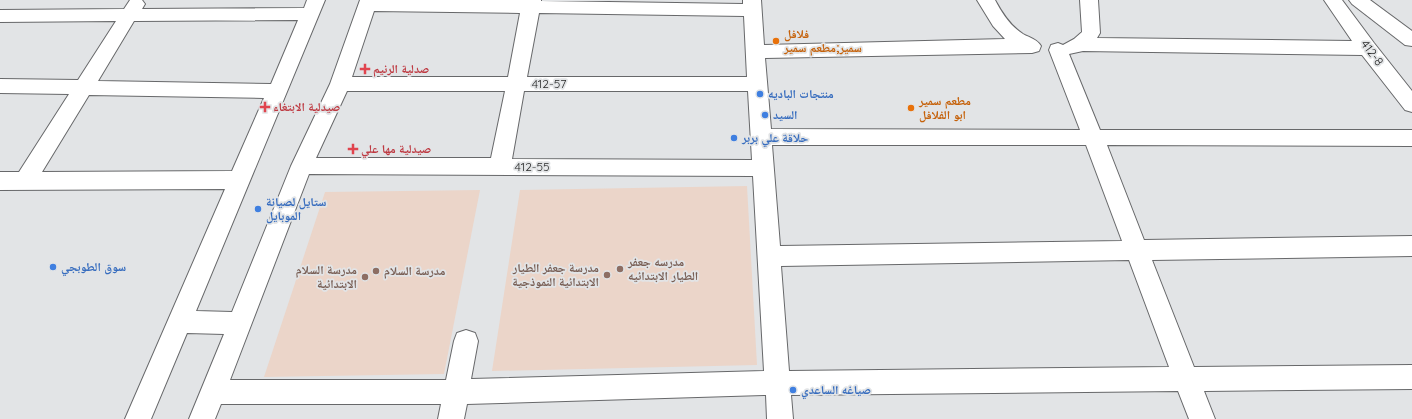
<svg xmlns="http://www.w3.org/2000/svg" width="1412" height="419" viewBox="0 0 1412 419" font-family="Quicksand,'Noto Naskh Arabic',sans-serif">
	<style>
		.education { fill: #ebd5c9 }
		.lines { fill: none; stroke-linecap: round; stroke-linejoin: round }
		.street-casing { stroke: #67686a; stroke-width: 2 }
		.street { fill: #fff; fill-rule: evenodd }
		.food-dot { fill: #e8710a; stroke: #e2e4e6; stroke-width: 1.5 }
		.health-dot { fill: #e0444e; stroke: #e2e4e6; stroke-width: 1.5 }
		.shop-dot { fill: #3f7fe0; stroke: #e2e4e6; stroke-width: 1.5 }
		.education-dot { fill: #8d6e63; stroke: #e2e4e6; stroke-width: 1.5 }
		.labels { text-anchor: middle; stroke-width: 3.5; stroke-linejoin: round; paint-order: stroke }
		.food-label { font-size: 12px; font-weight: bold; fill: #c56008; stroke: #e2e4e6; text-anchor: start }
		.street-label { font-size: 12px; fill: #282929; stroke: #e2e4e6 }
		.health-label { font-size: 12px; font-weight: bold; fill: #be3a42; stroke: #e2e4e6; text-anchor: start }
		.shop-label { font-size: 12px; font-weight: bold; fill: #366cbe; stroke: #e2e4e6; text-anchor: start }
		.education-label { font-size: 12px; font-weight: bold; fill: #785e54; stroke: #e2e4e6; text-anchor: start }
	</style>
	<rect width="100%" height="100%" fill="#e2e4e6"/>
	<g class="education">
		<path d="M747,186l10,179 -265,6 28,-181z"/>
		<path d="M480,190l-36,184 -180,3 61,-185z"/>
	</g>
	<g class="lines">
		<defs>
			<g id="street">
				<path d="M130,0h12l3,4 -3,5 162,-1 3,-8h18l-129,311 36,1 59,-146 39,-82 30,-84h181v1l202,3v-4h18l3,45 241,-6 -12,-13 -16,-26h18c7,13 15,26 28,34 7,4 14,5 18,12l-2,5 -7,2 -267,5 6,71 309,1 -31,-80 2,-5 7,-2 5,2 11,-6 8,-7 -2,-32h18l2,33 -3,5 255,3 -28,-41h18l32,43 38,48v21l-7,-2 -43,-55 -279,-4 -14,3 31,76h312v16l-305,-1 37,95 268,-4v20l-260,4 42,107 218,-2v24l-208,2 11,28h-26l-11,-28 -387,4 2,24h-26l-1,-24 -299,9 -3,15h-26l3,-15h-220l-6,15h-26l35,-85 -37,-1 -36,86h-26l100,-230 -225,1v-18h19l50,-78 -69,-1v-14l78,1 38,-59 -116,1v-12l124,-1zM374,11l146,2 -12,64h-156zM539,13l205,3 3,61h-220zM298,20l-27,64 -173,-3 36,-60zM347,91h158l-14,67h-175zM524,91h224l4,69 -240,-1zM89,95l175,3 -32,73 -190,1zM772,145h314l36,96 -342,5zM309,174l444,2 11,195 -293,8 7,-38 -3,-8 -9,-3 -9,3 -3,8 -8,39h-216zM1129,260l40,107 -380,4 -8,-105z"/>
				<path d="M1349,0h21l42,31v15l-7,-1 -53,-41z"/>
			</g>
		</defs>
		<use href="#street" class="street-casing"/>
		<use href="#street" class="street"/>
	</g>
	<g class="food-dot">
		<circle cx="776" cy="41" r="4"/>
		<circle cx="911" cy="108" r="4"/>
	</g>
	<g class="health-dot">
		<path d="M363 63h4v4h4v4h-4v4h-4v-4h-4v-4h4z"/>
		<path d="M263 101h4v4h4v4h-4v4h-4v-4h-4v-4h4z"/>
		<path d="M351 143h4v4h4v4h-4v4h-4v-4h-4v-4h4z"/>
	</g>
	<g class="shop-dot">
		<circle cx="760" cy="94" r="4"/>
		<circle cx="765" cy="115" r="4"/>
		<circle cx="734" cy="138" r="4"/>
		<circle cx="258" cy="209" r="4"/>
		<circle cx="53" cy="267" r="4"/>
		<circle cx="793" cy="390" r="4"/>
	</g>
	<g class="education-dot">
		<circle cx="620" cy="269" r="4"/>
		<circle cx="376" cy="271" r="4"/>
		<circle cx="607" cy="275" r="4"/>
		<circle cx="365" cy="277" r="4"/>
	</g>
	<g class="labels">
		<g class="food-label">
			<text x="784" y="38">فلافل<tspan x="784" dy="14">سمير;مطعم سمير</tspan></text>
			<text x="919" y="105">مطعم سمير<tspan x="919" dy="14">ابو الفلافل</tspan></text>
		</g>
		<g class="street-label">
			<text transform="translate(1372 53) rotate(53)" y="4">412-8</text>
			<text x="549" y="88">412-57</text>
			<text x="532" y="171">412-55</text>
		</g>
		<g class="health-label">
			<text x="373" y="73">صدلية الرنيم</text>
			<text x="273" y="111">صيدلية الابتغاء</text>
			<text x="361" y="153">صيدلية مها علي</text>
		</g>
		<g class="shop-label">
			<text x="768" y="98">منتجات الباديه</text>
			<text x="773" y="119">السيد</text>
			<text x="742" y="142">حلاقة علي بربر</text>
			<text x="266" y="206">ستايل لصيانة<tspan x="266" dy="14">الموبايل</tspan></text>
			<text x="61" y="271">سوق الطوبجي</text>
			<text x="801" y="394">صياغه الساعدي</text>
		</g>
		<g class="education-label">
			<text x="628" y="266">مدرسه جعفر<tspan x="628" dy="14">الطيار الابتدائيه</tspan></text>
			<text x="599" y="272" text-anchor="end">مدرسة جعفر الطيار<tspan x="599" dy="14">الابتدائية النموذجية</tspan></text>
			<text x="357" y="274" text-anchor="end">مدرسة السلام<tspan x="357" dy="14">الابتدائية</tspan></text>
			<text x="384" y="275">مدرسة السلام</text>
		</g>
	</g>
</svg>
